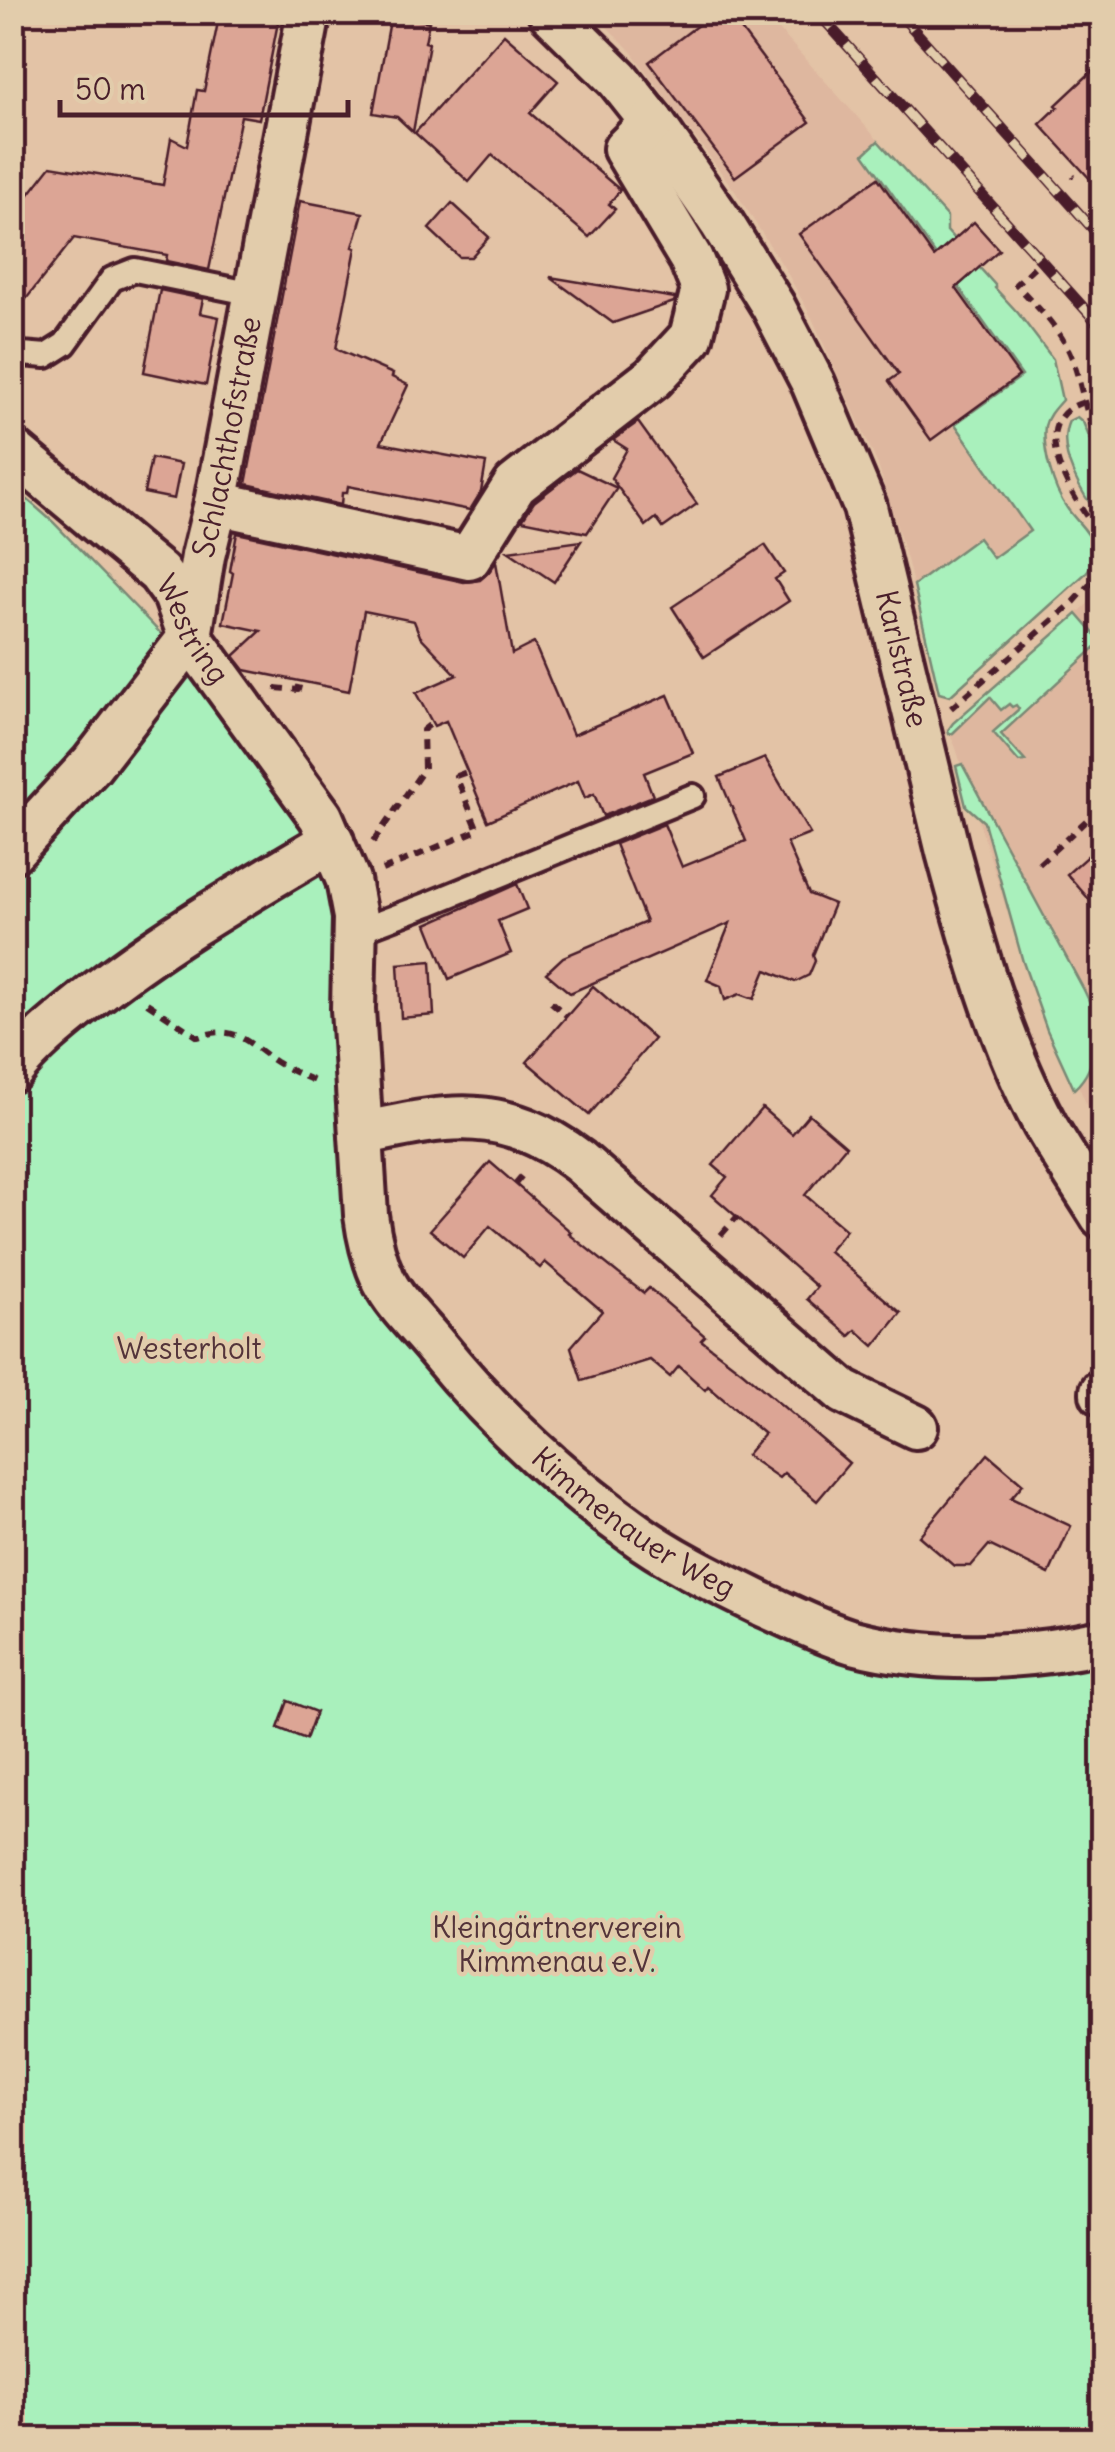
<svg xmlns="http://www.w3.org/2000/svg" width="1115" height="2452" viewBox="0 0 1115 2452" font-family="Delius,sans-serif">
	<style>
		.built { fill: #deb79f }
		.green { fill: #a9f0bc; stroke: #7a8874; stroke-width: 2.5 }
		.building { fill: #dca595; stroke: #4a1f2b; stroke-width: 2.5 }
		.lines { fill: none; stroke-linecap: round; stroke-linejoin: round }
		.lane-casing { stroke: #4a1f2b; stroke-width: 30 }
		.street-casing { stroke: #4a1f2b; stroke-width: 50 }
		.path { stroke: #4a1f2b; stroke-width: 6; stroke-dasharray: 10 8; stroke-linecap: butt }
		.lane { stroke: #e2ccab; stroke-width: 22 }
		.street { stroke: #e2ccab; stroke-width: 42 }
		.rail-casing { stroke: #4a1f2b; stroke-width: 11 }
		.rail { stroke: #e2ccab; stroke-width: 8; stroke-dasharray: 22; stroke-linecap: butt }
		.labels { text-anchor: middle; stroke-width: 9; stroke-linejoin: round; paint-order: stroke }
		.street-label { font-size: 30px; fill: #4a1f2b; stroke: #e2ccab }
		.park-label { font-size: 30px; fill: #54343a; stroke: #e2ccab }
	</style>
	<rect width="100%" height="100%" fill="#e3c3a6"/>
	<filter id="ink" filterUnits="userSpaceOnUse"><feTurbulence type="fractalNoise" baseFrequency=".01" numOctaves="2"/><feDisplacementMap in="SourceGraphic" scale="20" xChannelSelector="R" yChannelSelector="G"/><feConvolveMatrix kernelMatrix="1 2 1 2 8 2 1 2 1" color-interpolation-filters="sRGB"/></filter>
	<g filter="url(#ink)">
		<g class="built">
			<path d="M593,13h171l183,204v14l48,54v3l23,25 35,46 9,41 -10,11 -7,17 4,33 10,34 32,44 4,9 -1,14 -9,12 -135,122 -11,-3 -31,-130 -30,-98 -66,-147 -27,-49 -50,-78 -105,-141z"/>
			<path d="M1102,591v538l-16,-26 -63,-141 -67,-214 -8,-18z"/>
		</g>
		<g class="green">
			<path d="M878,141l69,76v14l48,54v3l23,25 35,46 9,41c-7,8 -15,16 -17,26 -3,23 8,63 22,82 8,12 23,24 27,38 3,12 -2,19 -9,28l-135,122 -11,-3 -25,-108 64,-47 15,20 37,-27 -75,-107 67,-48 -158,-222z"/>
			<path d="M1077,417l6,5 9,22 10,16v60c-19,-24 -47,-68 -33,-99z"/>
			<path d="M12,486l41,36 142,147 110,155 27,63 34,380 348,335 74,38 113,33 105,4 96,-12v774h-1089z"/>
			<path d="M1077,614l19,22 3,8 -98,90 24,27 -6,1 -26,-30 26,-23 -3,-4 -4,2 -3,-3 -8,6 -11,-13 -37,36 -4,1 -1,-4 5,-7z"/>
			<path d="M962,764l122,226c16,30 17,75 -10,99l-27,-59 -24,-68 -39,-140 -18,-16 -10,-40z"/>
		</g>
		<g class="building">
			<path d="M220,12h60l-21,107 -18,-3 -32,154 -43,-9 1,-6 -93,-17 -62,79v-101l39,-50 112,19 8,-47 16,8 10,-56 7,1z"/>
			<path d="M715,12h13l82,110 -75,55 -86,-115z"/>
			<path d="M391,15l38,7 -4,20 4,1 -16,89 -16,-15 -24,-4z"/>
			<path d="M504,34l54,47 -28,32 90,77 -11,14 6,5 -26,28 -97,-82 -23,27 -54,-49z"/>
			<path d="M1102,62v130l-62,-68 18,-17 -2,-2z"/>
			<path d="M878,178l56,79 40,-35 25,28 -43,38 63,88 -88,64 -42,-59 10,-7 -100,-140z"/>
			<path d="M300,201l63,12 -10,34 3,1 -20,101 57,25 -1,3 16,8 -27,58 105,20 -5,29 -11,18 -122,-24 -1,7h-5l-1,12 -95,-21z"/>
			<path d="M452,203l37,34 -18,20h-12l-30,-28z"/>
			<path d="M550,277l125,21 -1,4 -61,21z"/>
			<path d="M160,290l43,9 -3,14 19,4 -13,68 -62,-13z"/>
			<path d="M638,422l59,82 -34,24 -7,-10 -10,8 -35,-48 16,-29 -14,-9z"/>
			<path d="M151,458l30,6 -7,35 -30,-6z"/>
			<path d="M577,469l40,19 -30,45 -65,-13 12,-18z"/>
			<path d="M237,533l227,49 16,-2 9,-8 7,-10 16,92 22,-11 39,92 95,-40 25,58 -49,20 9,23 -50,20 -9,-22 -9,4 -7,-17 -90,40 -42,-100 -12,5 -18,-33 41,-18 -37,-39 -6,-15 -50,-10 -15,80 -104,-21 -11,-14 27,-25 -38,-8 10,-50 -3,-2z"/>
			<path d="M581,541l-27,41 -46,-31z"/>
			<path d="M765,545l19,28 -9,6 14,22 -85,56 -32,-50z"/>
			<path d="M765,758l45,76 -23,9 22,51 25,10 -21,51 2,6 -6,14 -14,7 -29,-12 -12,29 -14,-5 -15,6 -4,-14 -14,-6 23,-57 -160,70 -24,-20 17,-16 83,-35 -31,-78 49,-20 18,43 64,-26 -27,-64z"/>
			<path d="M1102,843v71l-35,-40z"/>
			<path d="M517,884l10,25 -29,12 13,32 -62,26 -22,-55z"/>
			<path d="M431,961l3,54 -33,3 -3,-54z"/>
			<path d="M593,986l61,53 -65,76 -62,-53z"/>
			<path d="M762,1108l30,26 17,-20 37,32 -41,49 41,35 -17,21 72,62 -27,33 -18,-16 -6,6 -43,-37 10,-12 -105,-92 15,-18 -14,-12z"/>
			<path d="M490,1162l81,70 -2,2 50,40 25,19 5,-5 56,48 -4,4 42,32 106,91 -32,38 -33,-28 -5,5 -33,-23 18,-21 -56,-48 -3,4 -26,-24 -9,11 -20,-17 -68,21 -11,-34 31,-36 -57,-49 -5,6 -50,-42 -27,32 -33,-28z"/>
			<path d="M988,1454l35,30 -12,14 60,28 -22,48 -60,-29 -18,21h-17l-35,-30z"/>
			<path d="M288,1701l28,11 -10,27 -28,-11z"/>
		</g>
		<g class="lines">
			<defs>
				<g id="lane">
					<path d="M12,347l10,7 24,2 19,-12 47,-65 23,-9 119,24"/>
					<path d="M355,932l74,-28 264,-108"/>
				</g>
				<g id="street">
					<path id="s1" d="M550,12l68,67 34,43 69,100 52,84 40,77 52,124 83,345c25,93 51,188 97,273 18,31 38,61 57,91"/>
					<path id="s2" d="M12,450l147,123 16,22 15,42 131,180 27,63 7,37 -2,92 13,206c3,23 8,45 18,66 12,24 35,45 52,66 55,67 122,131 193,182 40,30 88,53 133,75 29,13 60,29 91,38 81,21 169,17 249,0"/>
					<path d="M216,503l253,55 46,-73 138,-107 38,-41 12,-48 -12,-30 -66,-110 27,-27"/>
					<path id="s3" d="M12,851l80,-87 98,-127 13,-81 13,-53 93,-491"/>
					<path d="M12,1070c21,-27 48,-48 74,-69 76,-61 162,-110 246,-160"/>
					<path d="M361,1134c88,-19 141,-31 218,27l265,231 72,35"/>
					<path d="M1102,1391v3"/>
				</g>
			</defs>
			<use href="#lane" class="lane-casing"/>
			<use href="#street" class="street-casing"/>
			<g class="path">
				<path d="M1073,176l1,1"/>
				<path d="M1034,267l-18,17c20,22 45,45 56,74 11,30 13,61 30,89"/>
				<path d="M1084,402c-66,20 -5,105 18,136"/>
				<path d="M275,688l23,2 2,-8"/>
				<path d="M951,708l123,-106 28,-31"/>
				<path d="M373,842l51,-73 -1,-39 9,-7"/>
				<path d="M1039,864l63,-58"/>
				<path d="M382,870l96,-40 -22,-54 11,-4"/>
				<path d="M551,1002l16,14"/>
				<path d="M147,1003l51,34c38,-14 49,6 78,25 13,8 29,15 43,21"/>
				<path d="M515,1184l10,-12"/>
				<path d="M721,1235l16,-18"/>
			</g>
			<use href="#lane" class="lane"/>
			<use href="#street" class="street"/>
			<defs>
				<g id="rail">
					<path d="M817,12l285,316"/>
					<path d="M898,12l204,227"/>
				</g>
			</defs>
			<use href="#rail" class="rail-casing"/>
			<use href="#rail" class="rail"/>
		</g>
	</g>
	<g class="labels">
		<g class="street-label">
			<text dy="10" stroke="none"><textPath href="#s3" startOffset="482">Schlachthofstraße</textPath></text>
			<text dy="10" stroke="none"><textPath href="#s2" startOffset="258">Westring</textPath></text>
			<text dy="10" stroke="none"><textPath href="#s1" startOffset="748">Karlstraße</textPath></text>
			<text dy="10" stroke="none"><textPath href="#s2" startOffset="1310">Kimmenauer Weg</textPath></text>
		</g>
		<g class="park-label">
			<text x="189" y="1359">Westerholt</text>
			<text x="557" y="1938">Kleingärtnerverein<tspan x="557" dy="34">Kimmenau e.V.</tspan></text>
		</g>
	</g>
	<rect width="1115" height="2452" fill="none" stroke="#e2ccab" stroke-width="50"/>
	<rect x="25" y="25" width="1065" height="2402" fill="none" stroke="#4a1f2b" stroke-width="4" filter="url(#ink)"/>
	<path d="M60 100v15h288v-15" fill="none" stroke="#4a1f2b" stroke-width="5"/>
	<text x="75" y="100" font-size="30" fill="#4a1f2b" stroke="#e2ccab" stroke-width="8" paint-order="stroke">50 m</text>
</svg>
